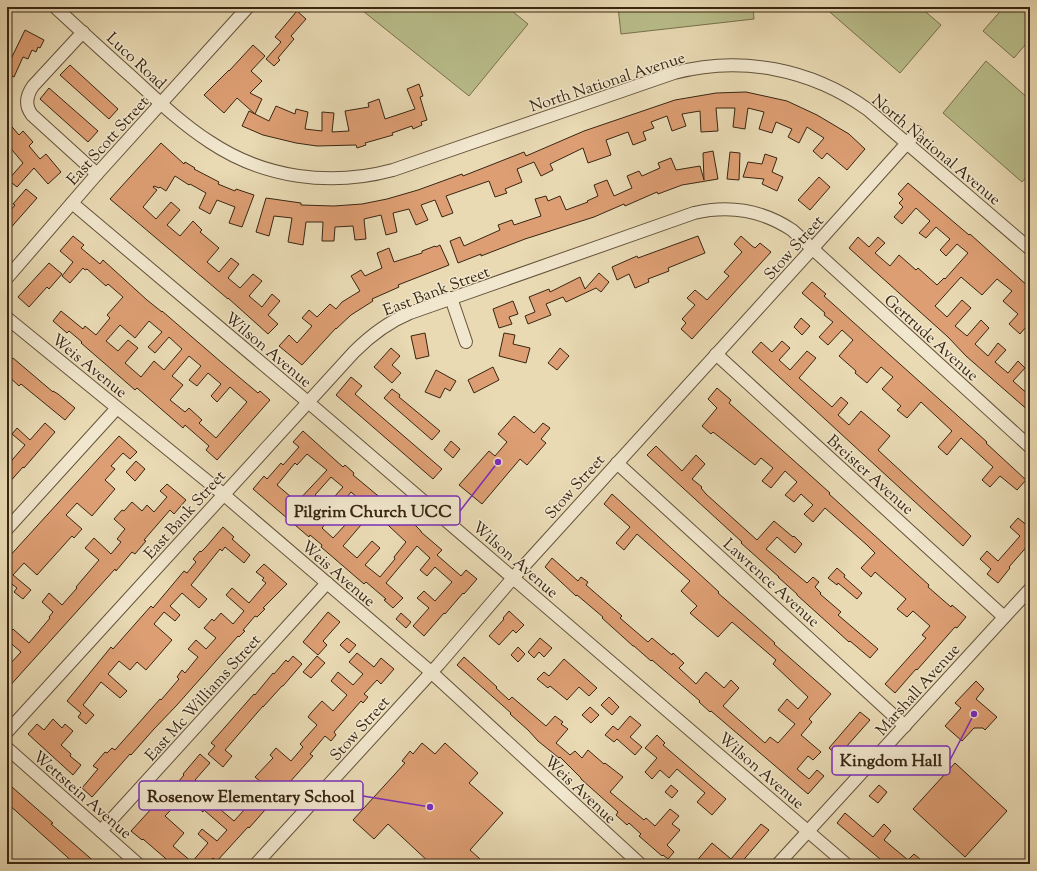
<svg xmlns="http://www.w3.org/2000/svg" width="1037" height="871" viewBox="0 0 1037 871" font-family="'Sorts Mill Goudy',serif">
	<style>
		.green { fill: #b9be8b; stroke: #78724e }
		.building { fill: #dd9e73; stroke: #382612; fill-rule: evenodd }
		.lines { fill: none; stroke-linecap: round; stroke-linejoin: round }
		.minor-casing { stroke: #64533a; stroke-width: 14 }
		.minor { stroke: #f1e7ce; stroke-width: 12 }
		.labels { text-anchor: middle; stroke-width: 3; stroke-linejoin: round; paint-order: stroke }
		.street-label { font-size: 16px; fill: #382612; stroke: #f1e7ce }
		.leader { fill: none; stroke: #7b2cbf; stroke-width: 1.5 }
		.callout-dot { fill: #7b2cbf; stroke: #f1e7ce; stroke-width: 1.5 }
		.callout { fill: #f1e7ce; stroke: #7b2cbf; stroke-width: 1.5 }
		.callout-label { font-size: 17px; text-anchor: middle; font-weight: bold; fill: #382612 }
	</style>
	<rect width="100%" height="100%" fill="#e9dab4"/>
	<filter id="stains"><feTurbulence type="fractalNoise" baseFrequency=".005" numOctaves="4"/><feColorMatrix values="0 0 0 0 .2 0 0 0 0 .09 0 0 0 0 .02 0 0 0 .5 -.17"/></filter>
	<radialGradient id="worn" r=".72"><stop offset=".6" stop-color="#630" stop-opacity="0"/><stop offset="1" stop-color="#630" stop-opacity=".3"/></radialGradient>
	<g class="green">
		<path d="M358,7h149l21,17 -59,72z"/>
		<path d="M618,7h135l1,12 -133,15z"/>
		<path d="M824,7h96l21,18 -41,48z"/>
		<path d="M1004,7h26v32l-16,19 -31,-27z"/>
		<path d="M986,61l44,39v73l-8,9 -79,-69z"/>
	</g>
	<g class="building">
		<path d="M297,11l9,8 -15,17 3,3 -16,19 2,2 -6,6 -8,-7 15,-17 -6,-5z"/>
		<path d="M25,30l19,10 -4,8 -2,-1 -2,5 -4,-2 -4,9 -5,-2 -9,20 -2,-1 -5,10v-29l4,2z"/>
		<path d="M253,45l12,11 -14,15 11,10 -12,12 12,6 -7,15 -18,-16 -13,15 -20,-18 25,-25v1z"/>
		<path d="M70,65l48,44 -9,10 -49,-44z"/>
		<path d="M419,84l4,12 -3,1 7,23 -6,2 1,3 -9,4 -1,-3 -20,7 1,2 -28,8 1,2 -9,3 -1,-3 -39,1 -21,-3 -33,-8 -21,-9 7,-15 20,10 7,-15 19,8 1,-5 12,3 -3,17 17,2v-19l12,1 -2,19 17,-1 -4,-20 24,-4 -1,-4 11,-4 6,20 30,-10 -8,-20z"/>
		<path d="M49,88l49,43 -10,11 -48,-43z"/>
		<path d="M746,92l41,9 30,14 32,19 16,15 -18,21 -20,-17 -5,6 -9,-8 11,-13 -17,-11 -8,16 -11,-6 4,-8 -16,-7 -4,11 -13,-4 5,-17 -16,-4 -3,21 -12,-2 2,-19h-19l2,23 -17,1 -1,-21 -18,3 4,12 -14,5 -5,-15 -16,6 3,6 -11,4 3,8 -13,5 -5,-13 -22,8 5,15 -23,8 -5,-15 -33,16 3,6 -12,6 -7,-14 -17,7 5,13 -17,7 2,4 -12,4 -6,-16 -43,15 7,17 -11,4 -7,-17 -14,5 7,15 -12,5 -7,-16 -16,4 4,19 -11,3 -5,-20 -17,4 2,20 -11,1 -2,-14 -18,1 -1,14h-12l1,-19h-17l-3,23 -15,-3 4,-24 -18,-2 -5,20 -13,-4 10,-34 35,5v2l33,1 28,-2 25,-5 31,-9 44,-16 1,2 61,-24 2,4 58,-25 91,-31 41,-7z"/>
		<path d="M7,121l12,14 4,-4 10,11 -4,4 11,13 6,-5 15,18 -13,12 -14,-16 -17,19 -9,-7 15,-17 -16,-19z"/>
		<path d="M161,143l23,21 1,-2 10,6 -1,1 25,13 -1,2 17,7 1,-2 18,6 -12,32 -13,-4 6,-16 -18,-7 -7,14 -11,-6 7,-15 -16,-9 -1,1 -14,-9 -9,15 -6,-4 -1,1 -5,-2 -1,1 4,3 -14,17 13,12 15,-17 9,8 -13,15 13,11 13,-15 9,9 -2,2 19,16 -12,14 12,10 12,-14 8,6 -11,14 12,10 13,-14 9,7 -13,15 13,11 10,-13 8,7 -12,14 10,9 -10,10 -40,-36v1l-118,-100z"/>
		<path d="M713,151l5,28 -36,6 -24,9 -1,-2 -32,14 -1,-2 -30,13 -69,22 -44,17v-2l-23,9 -8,-22 10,-4 4,9 36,-16 -2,-5 14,-5 2,5 27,-9 -6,-17 11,-3 2,5 12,-5 6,14 22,-8 -1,-1 11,-5 -4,-11 13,-5 7,16 18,-8 -5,-12 12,-5 3,5 18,-8 -2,-5 13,-5 5,12 24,-4 4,14 -1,-27z"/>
		<path d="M730,152l10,1 -1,27 -12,-1z"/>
		<path d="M765,154l12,4 -5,14 11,5 -6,14 -15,-7 2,-5 -21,-2 5,-15 14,2z"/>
		<path d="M819,177l11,10 -20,23 -12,-10z"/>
		<path d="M908,183l61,52 1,-1 60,54v34l-10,12 -11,-10 9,-10 -15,-13 9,-10 -15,-12 -15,16 -21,-18 -26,29 12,11 15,-17 9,8 -16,18 12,10 14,-16 8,8 -14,16 13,12 10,-13 8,7 -11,12 13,11 10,-12 7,7 -12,13 17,15v16l-64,-56 -18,-19 -99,-89 9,-11 11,10 9,-10 7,6 -10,10 15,13 9,-11 17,15 2,-2 19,17 7,-7 1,1 23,-26 -11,-9 -11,12 -6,-6 10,-11 -14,-12 -10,11 -7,-5 11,-12 -14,-13 -14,16 -8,-7 9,-10 -4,-4 4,-4 -5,-5z"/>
		<path d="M26,189l11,9 -30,34v-17l8,-10 -2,-1z"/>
		<path d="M73,236l11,9 -3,3 19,16 3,-4 44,40 15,12v-1l59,51 37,31 2,-2 10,9 -53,60 -11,-10 3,-4 -24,-21 -2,3 -46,-40 -2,2 -24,-21 -30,-26 1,-1 -13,-11 -2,2 -14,-12 8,-10 22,18 2,-3 11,9 14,-17 -3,-3 16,-18 -15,-13 -2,2 -19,-17 -2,1 -2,-2 -13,15 -8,-7 11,-14 -13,-11zM149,321l13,11 -14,15 7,6 14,-16 13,12 -18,21 -10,-9 -13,16 -16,-14 13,-15 -10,-8 -10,11 -12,-10 14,-16 15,13zM189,356l12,10 -12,14 8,6 11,-13 13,11 -10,12 6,6 13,-15 17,15 -31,36 -17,-15 3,-3 -13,-12 -4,4 -15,-12 13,-15 -11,-9z"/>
		<path d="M698,236l7,17 -37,15 1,3 -21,8 1,3 -14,6 -6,-14 -12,6 -5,-13 25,-11 1,2z"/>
		<path d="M741,236l11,10 3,2 5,-5 11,9 -79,87 -11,-10 5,-6 -4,-4 13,-14 -8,-7 8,-8 12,10 22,-24 -5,-4 18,-20 -8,-8z"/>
		<path d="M440,245l9,20 -51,20 1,2 -27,12 1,2 -22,14 -15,14v-1l-34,37 -23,-19 10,-11 8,8 15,-17 -10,-8 7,-8 8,7 13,-13 6,5 6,-7 18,-11 -9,-15 10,-6 4,6 17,-8 -5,-15 12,-5 5,14 28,-9v-2l13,-5 1,1z"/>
		<path d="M49,263l13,11 -13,15 -2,-2 -18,20 -11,-10z"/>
		<path d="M599,273l10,9 -8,10 -5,-4 -30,14 -3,-5 -17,7 5,11 -23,9 -3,-8 10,-4 -6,-15 20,-8 1,3 30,-15 5,12z"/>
		<path d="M812,282l14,12 -2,2 163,146 -1,1 40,37 -9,10 -17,-14 -10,11 -8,-7 11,-13 -32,-29 -14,17 -9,-8 14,-16 -31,-29 -14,16 -10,-8 4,-4 -19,-17 11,-12 -12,-10 -14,16 -12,-10 1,-2 -17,-15 14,-16 -11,-10 -14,15 -9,-8 14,-15 -9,-7 1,-2 -23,-20z"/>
		<path d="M513,301l5,13 -9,3 3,7 -13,4 -6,-19z"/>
		<path d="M801,318l9,8 -8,9 -8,-8z"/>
		<path d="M425,333l4,23 -13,3 -5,-23z"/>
		<path d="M504,333l11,2 -2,9 17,4 -4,15 -27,-7z"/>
		<path d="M782,341l8,7 -11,12 11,10 17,-19 9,7 -17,20 33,29 9,-10 7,6 -10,12 11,10 12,-14 29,25 -12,14 93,86 -8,10 -211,-194 9,-10 11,10z"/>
		<path d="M391,348l9,8 -8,9 9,8 -9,10 -18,-16z"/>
		<path d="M560,348l9,8 -12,14 -9,-7z"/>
		<path d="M13,358l40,34v-1l5,3 17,14 -10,12 -44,-36 -2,2 -12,-11v-11z"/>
		<path d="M493,367l6,13 -25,13 -6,-13z"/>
		<path d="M436,370l20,11 -6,10 -5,-3 -5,10 -15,-6z"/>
		<path d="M351,377l11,9 -7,8 87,75 -9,10 -97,-84z"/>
		<path d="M717,388l14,12 -2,3 81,72 20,18 -1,1 100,91 -1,2 23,20 1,-2 14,12 -9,11 -2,-1 -38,43 -1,-1 -21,24 -10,-9 41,-46 -4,-3 8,-9 -17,-15 -6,6 -10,-8 9,-10 -31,-27 -4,5 -10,-9 14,-15 -8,-8 -42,-37 -12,14 -9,-8 9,-9 -12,-11 -7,8 -9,-7 12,-13 -12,-11 -14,17 -9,-7 11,-13 -12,-10 -6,7 -42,-33 -2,2 -9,-8 15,-18 -9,-9z"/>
		<path d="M392,389l8,6 -1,2 41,34 -8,9 -48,-42z"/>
		<path d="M514,416l20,17 9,-10 7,5 -9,11 5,4 -19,22 -7,-6 -38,45 -23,-19 30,-34 6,5 12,-14 -9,-8z"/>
		<path d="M45,423l10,9 -31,36 -1,-1 -16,18v-19l18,-21 -13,-11 5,-6 13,12z"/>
		<path d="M303,431l40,36 2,-2 9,8 -1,2 47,39 -1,1 12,10 2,-2 8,8v1l21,18 -5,5 24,21 5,-6 11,9 -13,15 -1,-1 -18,21 -1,-1 -20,23 -11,-10 16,-18 -12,-10 7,-7 11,10 17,-19 -17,-15 -8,9 -7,-6 10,-12 -13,-12 -31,37 17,15 -10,10 -9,-8 2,-1 -20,-17 -2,2 -43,-37 1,-2 -12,-10 -1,2 -56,-48 11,-13 3,3 14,-16 2,2 16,-18 -6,-5zM307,454l20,16 -30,32 -20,-17 18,-22 2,2zM331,477l12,10 -16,18 -12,-10zM351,492l14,12 -17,20 -1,-1 -14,15 -11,-10zM373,511l33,31 -12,15 1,2 -15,18 -15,-12 15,-17 -8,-7 -15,17 -14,-12z"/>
		<path d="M119,436l18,16 -7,7 -7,-6 -12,13 4,3 -10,11 10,9 -23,27 -15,-13 -11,12 16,14 -8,9 -2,-2 -35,39 -13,-12 -11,12 18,15 -8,9 -9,-7 3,-4 -9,-7 -1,1v-23z"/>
		<path d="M451,441l9,8 -7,9 -9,-8z"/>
		<path d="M656,446l26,25 14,-16 9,9 -13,15 10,8 -1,1 5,6 51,46 17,-19 19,16 1,-1 8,8 -7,9 -18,-16 -11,12 41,34 6,-6 6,5 -4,5 6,6 -1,1 21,18 -3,3 40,34 -8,9 -20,-17 -1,1 -52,-47v-1l-19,-17h1l-38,-34 1,-1 -95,-87z"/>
		<path d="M136,461l9,8 -10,12 -9,-9z"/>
		<path d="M167,484l19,16 -12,14 -4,-4 -26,30 2,1 -11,13 -3,-2 -16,19 -1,-2 -108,120v-28l3,3 11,-12 -14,-12v-3l6,-8 16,14 21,-25 -1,-1 4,-5 -11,-10 7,-9 13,12 15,-17 -1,-1 23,-27 -14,-12 9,-10 17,16 10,-12 -4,-3 8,-10 -11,-10 8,-9 2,1 8,-9 10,9 5,-6 7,7 13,-15 -7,-6z"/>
		<path d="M612,494l107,98 -1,1 38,33 19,17 -1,1 57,50 -22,25 3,3 -11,13 20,17 -8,8 -5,-4 -11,13 12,10 8,-9 7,6 -16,18 -97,-83 -1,1 -11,-10 1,-1 -48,-41 -1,1 -17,-15h-1l-31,-28 1,-1 -26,-22 -1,1 -31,-29 7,-9 26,23 3,-4 7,5 -2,3 36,31 -2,2 28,24 4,-4 20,17 1,-2 11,10 -5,5 17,16 10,-12 18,16 7,-8 8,8 -16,18 42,37 5,-6 8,6 17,-19 -17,-14 9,-11 11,10 10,-12 -35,-33 3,-4 -44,-38 -14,15 -28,-24 7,-7 -16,-15 9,-10 -53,-47 -13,16 -8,-7 14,-16 -26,-23z"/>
		<path d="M1018,518l12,10v15l-21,24 1,1 -12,15 -11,-9 4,-5 -11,-10 7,-8 11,10 22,-25 -10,-9z"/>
		<path d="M223,527l11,10 -2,2 18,16 -6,8 -19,-16 -3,4 -2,-2 -29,36 16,14 -8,9 -17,-15 -12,13 10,9 -5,6 -11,-9 -10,12 18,16 -26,30 -9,-8 -7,8 -11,-9 -11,13 19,17 -7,7 -19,-16 -18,23 11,10 -8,9 -8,-7 3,-4 -14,-12 44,-54 2,2 38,-43 2,2 31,-37 3,2 9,-11 -3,-3 7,-8 1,1 5,-5z"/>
		<path d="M264,564l23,20 -24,24 2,1 -8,8 -2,-1 -12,14 2,1 -6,6 -1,-1 -15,17 -46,52 -23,24 -23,26 -1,-1 -38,43 -10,-9 16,-19 -5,-3 12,-14 2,1 5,-5 3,2 45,-51 1,1 18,-21 -2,-2 5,-7 3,3 13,-16 -10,-8 8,-9 10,9 10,-11 -12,-10 8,-9 2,2 7,-8 12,11 11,-13 -18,-16 6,-7 17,15 17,-20 -4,-3 2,-2 -8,-6z"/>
		<path d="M837,568l8,7 -1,2 18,16 -5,6 -19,-16 -1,2 -9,-7z"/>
		<path d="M509,611l15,14 -8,8 -3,-3 -14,15 -10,-9 15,-17 -1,-1z"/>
		<path d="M328,612l12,10 -17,19 4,4 -9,10 -15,-13z"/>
		<path d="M401,613l10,9 -5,6 -10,-9z"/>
		<path d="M347,638l9,7 -7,8 -9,-8z"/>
		<path d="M540,638l12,10 -8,9 -5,-5 -5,6 -6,-6z"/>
		<path d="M518,647l7,7 -7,8 -7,-7z"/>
		<path d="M357,653l17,14 7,-9 13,11 -13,15 -4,-4 -13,14 4,3 -5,6 -2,-2 -27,31 2,3 -5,6 -6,-5 -15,18 3,2 -64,72 -1,-1 -31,34 -4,-3 -5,6h-36l-29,-25 -1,1 -11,-9 42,-46 1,2 10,-12 -1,-1 17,-20 10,9 -15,17 5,4 -4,5 38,32 11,-12 -16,-14 8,-9 17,15 13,-14 -12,-10 18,-19 -3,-3 6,-7 15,13 12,-14 -3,-3 17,-19 -9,-8 3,-4 11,-12 11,10 14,-16 -16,-14 7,-9 15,13 10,-11 -14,-12zM184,796l19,16 1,-2 23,20 -10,11 -15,-12 -4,5 10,9 -16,19 -19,-16 11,-13 -19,-17z"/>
		<path d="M293,656l9,8 -19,22h-1l-19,21v-1l-38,44 7,6 -9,11 -15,-13 7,-8 -4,-3 43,-49 1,1 18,-22 1,1 12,-14 2,2z"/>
		<path d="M317,656l8,7 -14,15 -8,-6z"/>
		<path d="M464,657l33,30 -1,1 13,12 3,-3 34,29 9,-10 8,6 -2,2 7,5 -12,14 14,12 5,-4 7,7 6,-8 16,14 1,-1 18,14 -13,15 34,28 2,-2 9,8 15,-17 9,7 -7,8 8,6 -13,15 7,7 -6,7 -5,-4 -1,1 -23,-20 2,-2 -12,-11 -2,2 -11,-10 2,-3 -37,-33v-1l-21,-21 -1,1 -21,-17 -10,-11 -18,-16 1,-1 -54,-48z"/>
		<path d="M564,659l33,29 -8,8 -10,-9 -12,13 -17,-14 -2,2 -11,-9 7,-7 5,4z"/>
		<path d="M976,681l8,8 -8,10 21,18 -12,13 -2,-2h-9l-12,13 -17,-15 16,-18 -6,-5z"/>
		<path d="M609,697l10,10 -7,8 -11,-10z"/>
		<path d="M590,707l9,8 -8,8 -9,-8z"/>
		<path d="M860,712l10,8 -32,36 -9,-8z"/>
		<path d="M630,716l11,9 -11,12 12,10 -7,8 -18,-16 -3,3 -9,-7 8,-9 5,4z"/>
		<path d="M53,719l9,9 3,-4 8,7 -12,14 10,9 -1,2 11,9 -8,10 -45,-41 9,-10 7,6z"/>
		<path d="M657,735l8,8 -2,2 63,54 -14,16 -15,-13 8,-9 -28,-24 -8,9 -9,-8 -8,9 -7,-7 12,-14 -12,-10z"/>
		<path d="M422,743l13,11 10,-11 33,30 -9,10 34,30 -33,37 10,9 -4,5h-45l-43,-40 -14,15 -21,-19 52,-57 -3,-2 8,-10 3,3z"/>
		<path d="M955,763l52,48 -42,46 -52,-48z"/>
		<path d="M671,785l7,6 -6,7 -7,-6z"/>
		<path d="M879,785l8,7 -9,11 -9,-7z"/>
		<path d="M12,787l41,36 -2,1 46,40h-22l-68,-61v-10z"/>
		<path d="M845,813l28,24 11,-13 7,7 -7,9 24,20 6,-6 12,10h-40l-49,-41z"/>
		<path d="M761,824l8,6 -29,34h-46l18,-21 19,16z"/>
	</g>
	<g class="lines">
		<defs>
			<g id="minor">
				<path d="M55,7c26,24 52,48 78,71 25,23 49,46 77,64 54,36 120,45 183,28l281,-97c67,-18 137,-4 193,36l163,140"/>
				<path d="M83,32l-50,54c-7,10 -8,20 -1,29l65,59"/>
				<path d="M72,203l243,205 531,456"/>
				<path d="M7,278l90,-104 151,-167"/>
				<path d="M451,298l15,44"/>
				<path d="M7,318l216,176 208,178 209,192"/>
				<path d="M716,354l288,263"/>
				<path d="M617,463l288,263"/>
				<path d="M7,529l110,-121"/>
				<path d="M7,732l347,-380c17,-17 34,-30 56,-39l284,-100c35,-8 68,-3 98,17l238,217"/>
				<path d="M7,748l131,116"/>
				<path d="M101,831l226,-248"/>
				<path d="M256,864l183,-200 74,-86 299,-329 105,-117"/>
				<path d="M778,864l252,-275"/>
			</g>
		</defs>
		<use href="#minor" class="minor-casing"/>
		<use href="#minor" class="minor"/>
	</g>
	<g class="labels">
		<g class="street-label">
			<text transform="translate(137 60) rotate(43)" y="6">Luco Road</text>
			<text transform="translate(607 81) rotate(-18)" y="6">North National Avenue</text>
			<text transform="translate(107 140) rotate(-48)" y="6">East Scott Street</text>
			<text transform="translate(937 149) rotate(40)" y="6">North National Avenue</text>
			<text transform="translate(793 247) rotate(-48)" y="6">Stow Street</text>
			<text transform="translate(436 290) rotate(-21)" y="6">East Bank Street</text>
			<text transform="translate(932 337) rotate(42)" y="6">Gertrude Avenue</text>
			<text transform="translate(269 349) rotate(40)" y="6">Wilson Avenue</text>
			<text transform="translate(90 365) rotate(39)" y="6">Weis Avenue</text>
			<text transform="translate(871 474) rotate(42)" y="6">Breister Avenue</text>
			<text transform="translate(574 486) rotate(-48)" y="6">Stow Street</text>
			<text transform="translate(184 514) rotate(-48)" y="6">East Bank Street</text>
			<text transform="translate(516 559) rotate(41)" y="6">Wilson Avenue</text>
			<text transform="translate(339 573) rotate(41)" y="6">Weis Avenue</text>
			<text transform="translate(772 582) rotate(42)" y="6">Lawrence Avenue</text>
			<text transform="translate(917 689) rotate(-48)" y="6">Marshall Avenue</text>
			<text transform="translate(202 697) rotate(-48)" y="6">East Mc Williams Street</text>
			<text transform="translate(359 728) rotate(-48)" y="6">Stow Street</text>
			<text transform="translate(762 770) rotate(41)" y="6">Wilson Avenue</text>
			<text transform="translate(581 789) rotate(43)" y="6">Weis Avenue</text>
			<text transform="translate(83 794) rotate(41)" y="6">Wettstein Avenue</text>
		</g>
	</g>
	<path class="leader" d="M498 462L460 511M974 714L950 760M430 807L363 796"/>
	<g class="callout-dot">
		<circle cx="498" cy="462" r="4"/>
		<circle cx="974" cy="714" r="4"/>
		<circle cx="430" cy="807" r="4"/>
	</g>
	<g class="callout">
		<rect x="286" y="496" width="174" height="29" rx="4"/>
		<rect x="832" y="746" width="118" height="29" rx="4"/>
		<rect x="139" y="781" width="224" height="29" rx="4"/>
	</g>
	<g class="callout-label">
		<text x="373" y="517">Pilgrim Church UCC</text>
		<text x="891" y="766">Kingdom Hall</text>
		<text x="251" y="802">Rosenow Elementary School</text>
	</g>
	<rect width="1037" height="871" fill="none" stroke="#e9dab4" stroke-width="24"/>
	<rect x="8" y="8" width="1021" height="855" fill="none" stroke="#382612" stroke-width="2"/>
	<rect x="12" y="12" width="1013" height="847" fill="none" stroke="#382612"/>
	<rect width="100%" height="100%" filter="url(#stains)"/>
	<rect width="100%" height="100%" fill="url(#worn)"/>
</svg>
